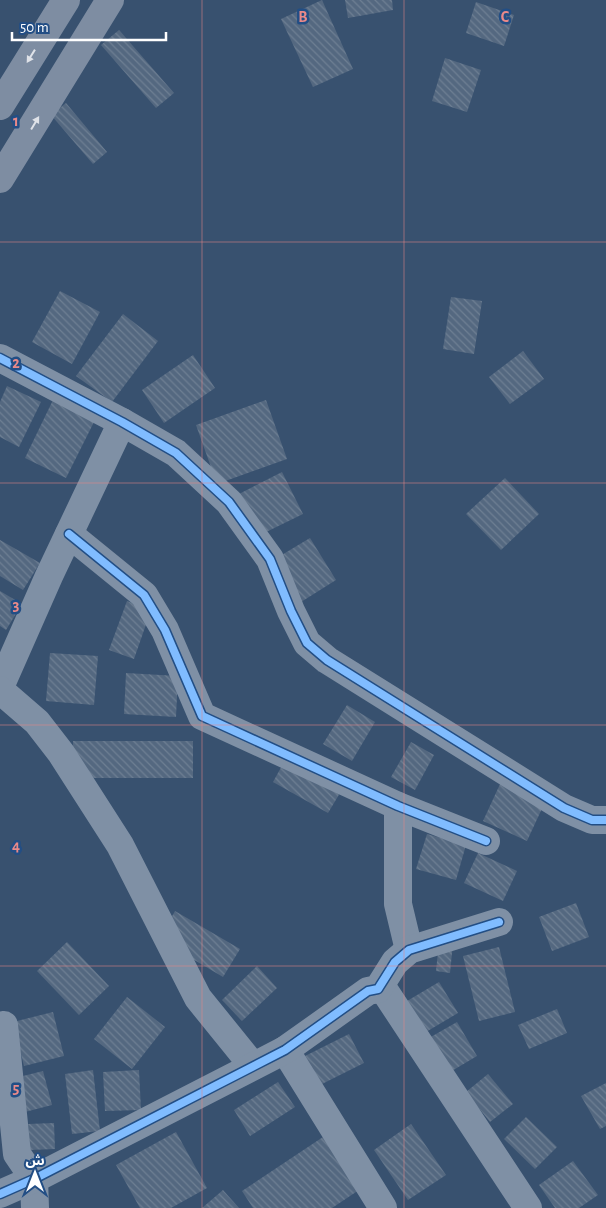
<svg xmlns="http://www.w3.org/2000/svg" width="606" height="1208" viewBox="0 0 606 1208" font-family="'Alegreya Sans','Noto Sans Arabic',sans-serif">
	<style>
		.building { fill: url(#building-back-hatch) }
		.lines { fill: none; stroke-linecap: round; stroke-linejoin: round }
		.minor { stroke: #7f90a5; stroke-width: 28 }
		.major { stroke: #7e8da2; stroke-width: 28 }
		.cycleway-casing { stroke: #224e85; stroke-width: 11 }
		.cycleway { stroke: #80bcff; stroke-width: 8 }
		.oneway { fill: #dfe2e8 }
		.grid { fill: none; stroke: #e88989; stroke-width: 1; stroke-opacity: 0.55 }
		.grid-label { font-size: 16px; text-anchor: middle; font-weight: bold; fill: #e88989; stroke: #224e85; stroke-width: 5; stroke-linejoin: round; paint-order: stroke }
	</style>
	<defs>
		<pattern id="building-back-hatch" width="6" height="6" patternUnits="userSpaceOnUse" patternTransform="scale(1.25)"><rect width="6" height="6" fill="#546880"/><path d="M-1 5l2 2M0 0l6 6M5-1l2 2" fill="none" stroke="#6e7f93"/></pattern>
	</defs>
	<rect width="100%" height="100%" fill="#38516f"/>
	<g class="building">
		<path d="M322,0l31,69 -40,18 -32,-68z"/>
		<path d="M345,0h47l1,10 -45,8z"/>
		<path d="M476,2l38,13 -10,31 -38,-13z"/>
		<path d="M119,30l55,63 -18,15 -55,-63z"/>
		<path d="M445,58l36,12 -14,42 -35,-11z"/>
		<path d="M66,103l41,49 -14,12 -42,-49z"/>
		<path d="M60,291l40,21 -28,52 -40,-22z"/>
		<path d="M451,297l31,4 -8,53 -31,-5z"/>
		<path d="M123,314l35,27 -46,61 -36,-26z"/>
		<path d="M523,351l21,28 -34,25 -21,-27z"/>
		<path d="M193,355l22,33 -51,35 -22,-33z"/>
		<path d="M7,386l34,16 -22,45 -19,-10v-35z"/>
		<path d="M53,400l42,20 -29,58 -41,-20z"/>
		<path d="M266,400l21,59 -70,25 -21,-59z"/>
		<path d="M282,472l21,42 -43,21 -21,-41z"/>
		<path d="M505,478l34,36 -38,36 -35,-36z"/>
		<path d="M310,538l26,42 -35,22 -26,-43z"/>
		<path d="M0,540l40,23 -17,27 -23,-14z"/>
		<path d="M0,591l22,13 -16,26 -6,-4z"/>
		<path d="M127,601l24,9 -17,49 -25,-9z"/>
		<path d="M50,653l48,3 -4,49 -48,-4z"/>
		<path d="M126,673l52,3 -2,41 -52,-3z"/>
		<path d="M347,705l28,17 -23,39 -29,-17z"/>
		<rect x="73" y="741" width="120" height="37"/>
		<path d="M411,742l23,13 -19,35 -24,-13z"/>
		<path d="M284,762l56,31 -12,20 -55,-31z"/>
		<path d="M501,782l44,20 -18,39 -44,-20z"/>
		<path d="M427,834l39,11 -10,35 -40,-11z"/>
		<path d="M478,853l39,18 -14,30 -39,-18z"/>
		<path d="M576,903l13,34 -37,14 -13,-34z"/>
		<path d="M175,911l65,38 -17,28 -64,-38z"/>
		<path d="M67,942l42,44 -30,29 -42,-44z"/>
		<path d="M439,942l14,1 -3,30 -14,-2z"/>
		<path d="M499,947l16,65 -36,9 -16,-65z"/>
		<path d="M257,966l20,22 -35,33 -20,-21z"/>
		<path d="M439,982l19,31 -37,22 -19,-31z"/>
		<path d="M127,997l38,30 -33,42 -38,-30z"/>
		<path d="M557,1009l10,24 -38,16 -11,-24z"/>
		<path d="M53,1012l11,44 -40,10 -11,-44z"/>
		<path d="M457,1022l20,34 -27,16 -21,-34z"/>
		<path d="M349,1034l15,29 -52,26 -15,-29z"/>
		<path d="M93,1070l7,61 -28,3 -7,-60z"/>
		<path d="M139,1070l2,40 -36,1 -2,-39z"/>
		<path d="M43,1071l9,34 -31,8 -10,-34z"/>
		<path d="M488,1074l25,30 -23,18 -24,-30z"/>
		<path d="M278,1082l17,25 -45,29 -16,-26z"/>
		<path d="M606,1083v43l-6,3 -19,-33z"/>
		<path d="M526,1117l31,30 -22,22 -31,-30z"/>
		<path d="M54,1123l1,26 -25,1 -2,-26z"/>
		<path d="M411,1124l35,51 -38,25 -34,-50z"/>
		<path d="M176,1132l31,56 -36,20h-31l-24,-43z"/>
		<path d="M329,1133l36,53 -33,22h-79l-11,-17z"/>
		<path d="M573,1161l25,34 -19,13h-24l-16,-23z"/>
		<path d="M223,1190l16,18h-37z"/>
	</g>
	<g class="lines">
		<g class="minor">
			<path d="M0,358l122,64 54,31 53,49 41,57 21,52 16,32 20,17 237,148 28,12h14"/>
			<path d="M69,534l75,61 21,35 37,86 196,90 88,35"/>
			<path d="M0,687l49,-111 73,-154"/>
			<path d="M0,690l37,32 24,31 59,92 78,153 55,68"/>
			<path d="M398,806v98l11,46"/>
			<path d="M378,989l8,4 142,215"/>
			<path d="M4,1025l13,129 17,25 1,29"/>
			<path d="M285,1050l98,158"/>
			<path d="M0,1194l34,-15 251,-129 83,-59 10,-2 17,-27 14,-12 90,-28"/>
		</g>
		<g class="major">
			<path d="M0,106l66,-106"/>
			<path d="M0,179l110,-179"/>
		</g>
		<defs>
			<g id="cycleway">
				<path d="M0,358l122,64 54,31 53,49 41,57 21,52 16,32 20,17 237,148 28,12h14"/>
				<path d="M69,534l75,61 21,35 37,86 196,90 88,35"/>
				<path d="M0,1194l34,-15 251,-129 83,-59 10,-2 17,-27 14,-12 90,-28"/>
			</g>
		</defs>
		<use href="#cycleway" class="cycleway-casing"/>
		<use href="#cycleway" class="cycleway"/>
	</g>
	<defs><path id="oneway-solid" d="M-6-.8H1V-3.2L6.5 0L1 3.2V.8H-6Z" transform="scale(1.25)"/></defs>
	<g class="oneway">
		<use href="#oneway-solid" transform="translate(31 56) rotate(122)"/>
		<use href="#oneway-solid" transform="translate(35 123) rotate(-59)"/>
	</g>
	<path class="grid" d="M202,0v1208M404,0v1208M0,242h606M0,483h606M0,725h606M0,966h606"/>
	<g class="grid-label">
		<text x="303" y="22">B</text>
		<text x="505" y="22">C</text>
		<text x="16" y="126">1</text>
		<text x="16" y="368">2</text>
		<text x="16" y="610">3</text>
		<text x="16" y="851">4</text>
		<text x="16" y="1093">5</text>
	</g>
	<g transform="translate(35 1173)" stroke="#224e85" stroke-width="4" paint-order="stroke">
	<path d="M0-4L9 19L0 12L-9 19Z" fill="#ffffff"/>
	<text y="-8" font-size="14" font-weight="bold" text-anchor="middle" fill="#ffffff">ش</text>
	</g>
	<path d="M12 32v8h154v-8" fill="none" stroke="#ffffff" stroke-width="2.5"/>
	<text x="20" y="32" font-size="15" fill="#ffffff" stroke="#224e85" stroke-width="4" paint-order="stroke">50 m</text>
</svg>
